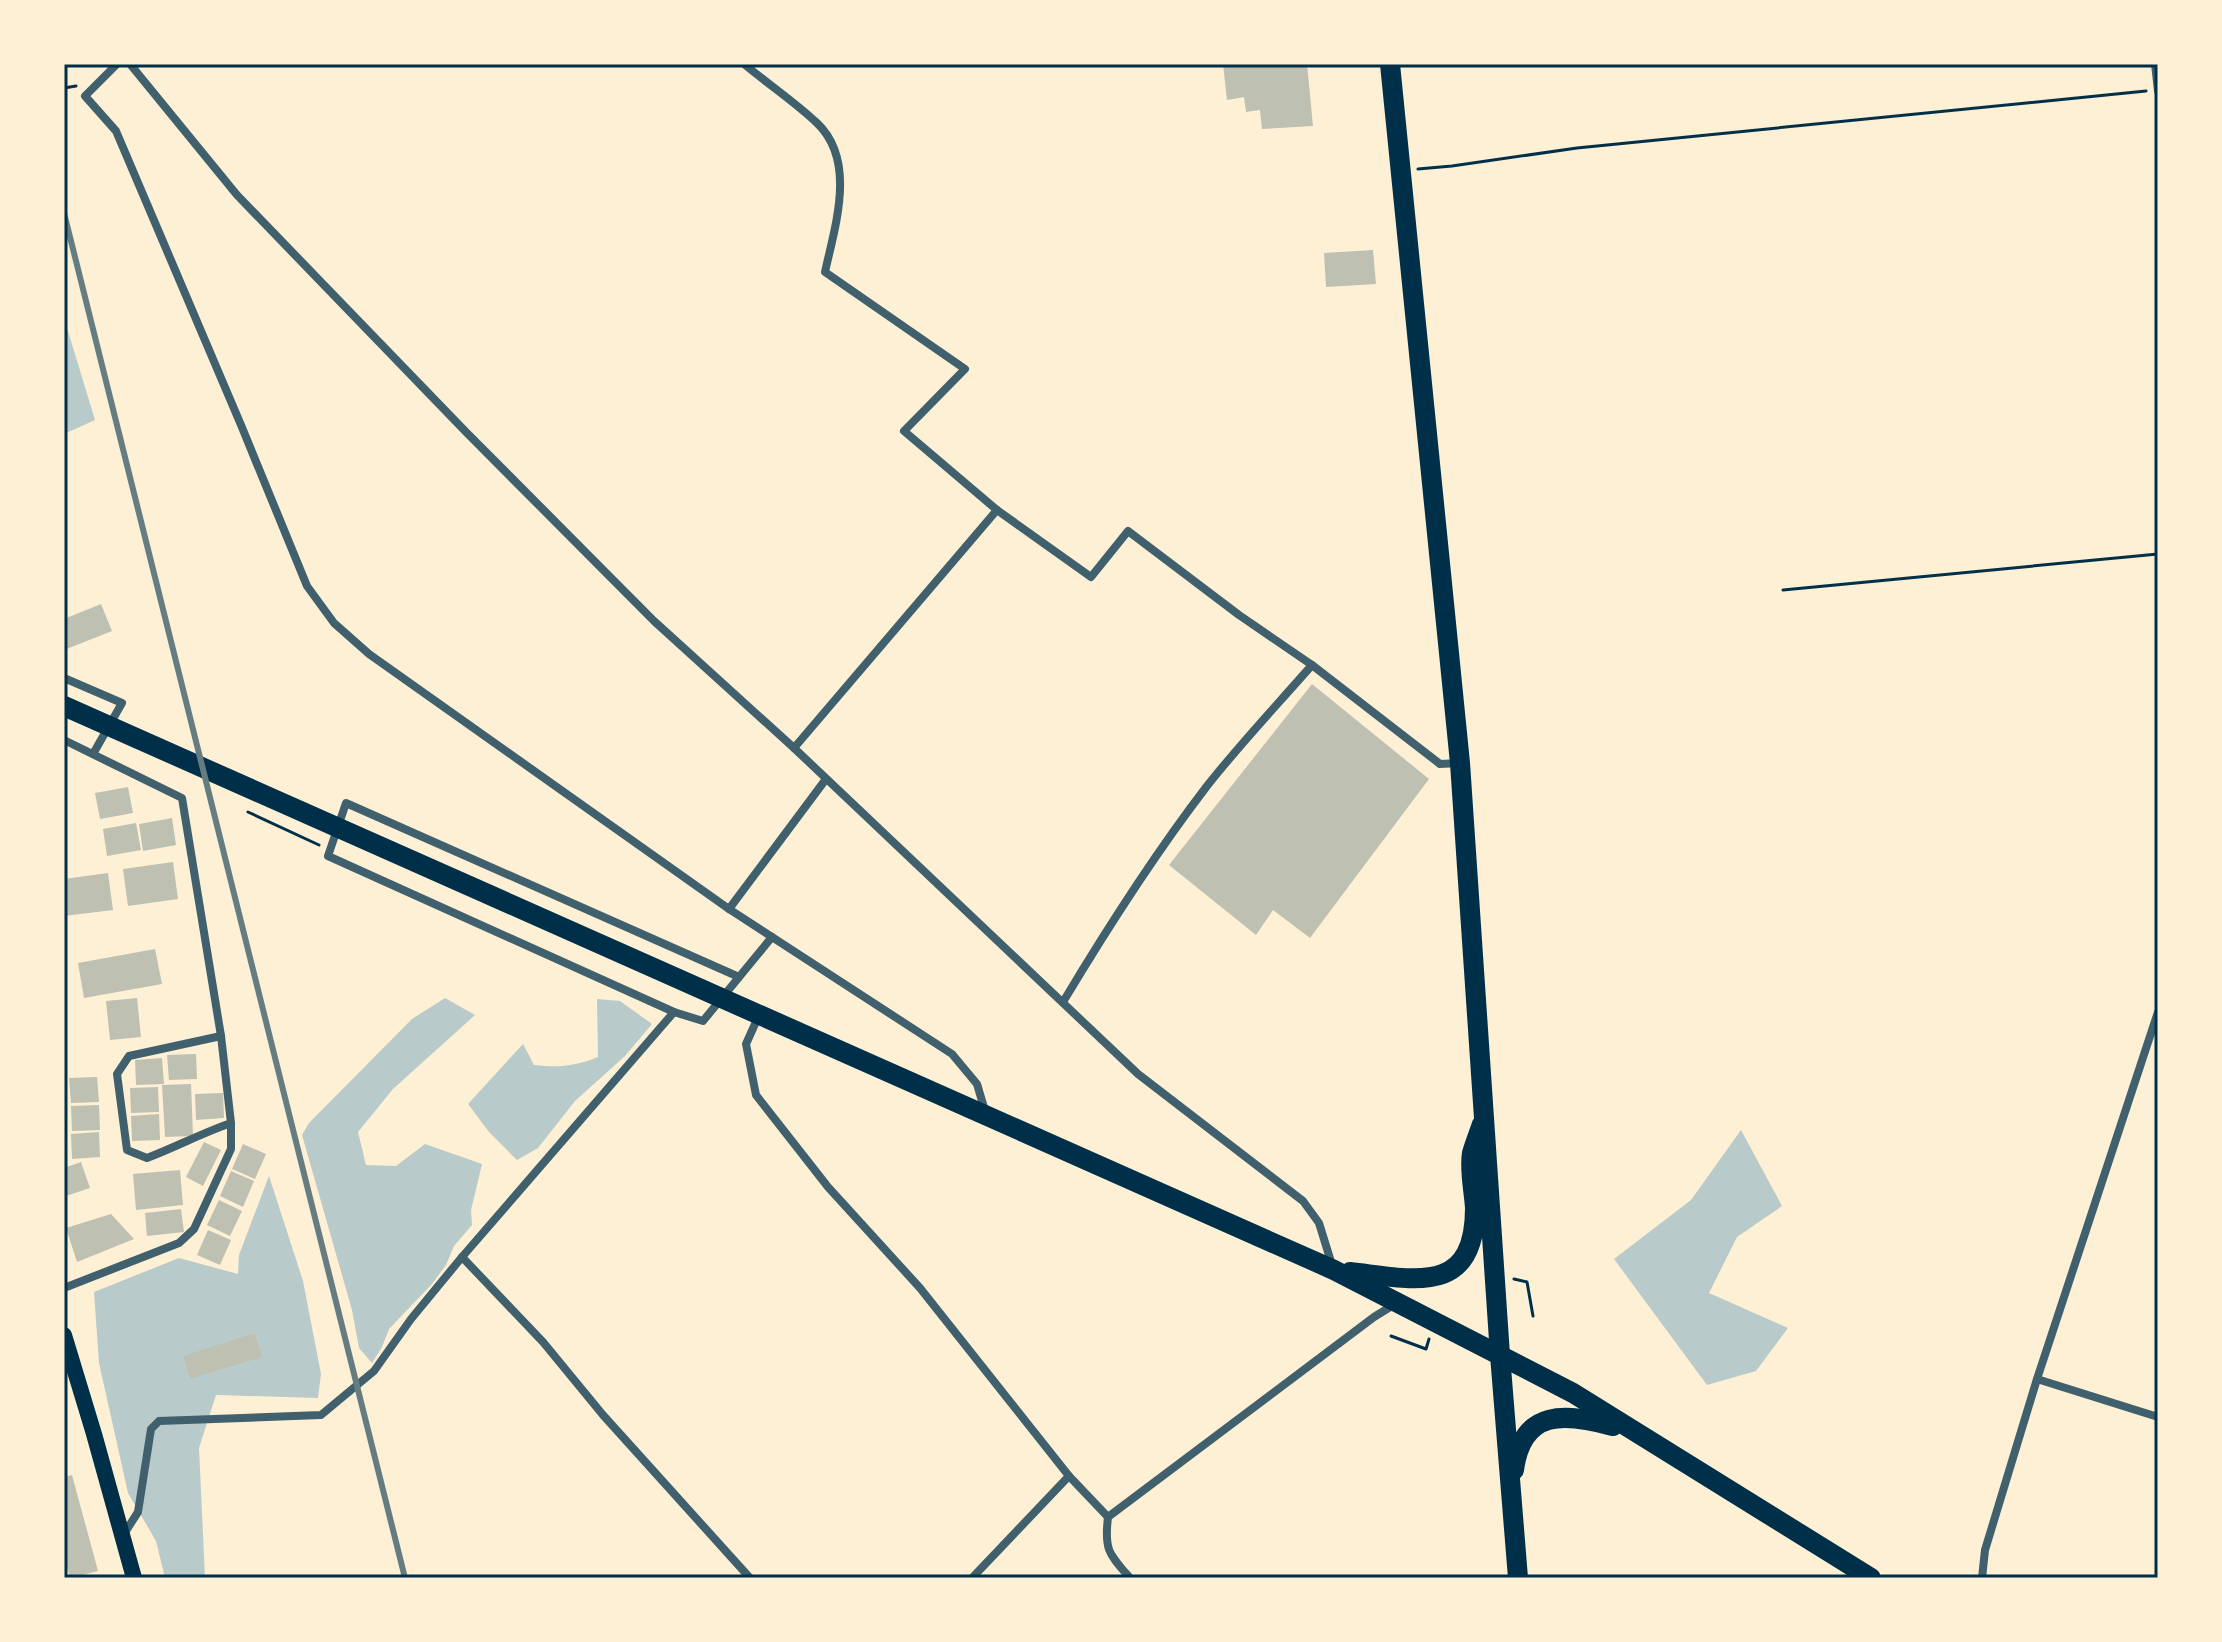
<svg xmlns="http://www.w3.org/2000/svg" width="2222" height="1642" viewBox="0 0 2222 1642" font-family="'Source Serif 4',serif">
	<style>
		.green { fill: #b9caca }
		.building { fill: #bec0b2 }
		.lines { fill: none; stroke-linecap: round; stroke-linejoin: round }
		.path { stroke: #003049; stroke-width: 3 }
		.minor { stroke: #3f606c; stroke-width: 8 }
		.secondary { stroke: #003049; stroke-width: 16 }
		.trunk { stroke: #003049; stroke-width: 20 }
		.rail { stroke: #657d81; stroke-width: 6 }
		.neatline { fill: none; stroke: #003049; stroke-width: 3 }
	</style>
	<rect width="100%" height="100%" fill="#fdf0d5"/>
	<g class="green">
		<path d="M64,318l31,102 -31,14z"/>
		<path d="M445,998l30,17 -82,74 -35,43 8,33 30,1 29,-22 57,20 -11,46 1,15 -18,21 -8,19 -14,19 -43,45 -7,18 -10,16 -13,-15 -7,-38 -50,-175 7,-12 103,-104z"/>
		<path d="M597,999l23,2 32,23 -27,32 -50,45 -37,47 -21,12 -28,-28 -21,-28 55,-60 11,21c24,3 42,1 64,-8z"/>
		<path d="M1741,1130l41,76 -45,31 -28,56 79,35 -32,43 -49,14 -93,-126 77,-59z"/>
		<path d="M269,1176l34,105 18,93 -3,24 -102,-3 -17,53 6,130h-40l-9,-37 -28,-48 -29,-130 -5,-71 85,-34 59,16 1,-19z"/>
	</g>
	<g class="building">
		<path d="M1223,64h84l6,62 -51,3 -2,-19 -14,2 -2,-15 -17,3z"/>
		<path d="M1373,250l3,34 -50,3 -2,-34z"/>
		<path d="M101,604l11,27 -48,19v-31z"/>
		<path d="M1312,684l117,95 -119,159 -37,-28 -17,25 -87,-70z"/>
		<path d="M128,787l5,26 -33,6 -5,-26z"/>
		<path d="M172,818l4,27 -33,6 -4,-27z"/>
		<path d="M136,823l5,27 -34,6 -4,-27z"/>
		<path d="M173,862l5,37 -50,7 -5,-37z"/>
		<path d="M108,873l5,37 -49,6v-37z"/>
		<path d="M155,949l7,35 -78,14 -6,-35z"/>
		<path d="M137,998l4,39 -31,3 -4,-39z"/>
		<path d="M196,1054l1,25 -28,1 -2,-25z"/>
		<path d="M162,1058l2,26 -28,1 -1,-25z"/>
		<path d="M97,1077l2,25 -28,1 -2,-25z"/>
		<path d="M191,1084l2,52 -28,1 -3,-52z"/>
		<path d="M158,1087l1,25 -28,1 -1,-25z"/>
		<path d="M223,1093l1,25 -28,2 -1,-26z"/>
		<path d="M99,1105l1,25 -28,1 -1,-25z"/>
		<path d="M159,1114l1,26 -28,1 -1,-25z"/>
		<path d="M99,1132l1,25 -28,2 -1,-25z"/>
		<path d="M204,1142l17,8 -18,36 -17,-9z"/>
		<path d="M243,1144l23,10 -11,25 -23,-10z"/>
		<path d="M81,1162l9,26 -24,8 -2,-6v-22z"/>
		<path d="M180,1170l3,35 -47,5 -3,-36z"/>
		<path d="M231,1171l23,10 -11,26 -23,-11z"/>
		<path d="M219,1200l23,11 -12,25 -23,-11z"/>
		<path d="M181,1209l3,23 -37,4 -2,-23z"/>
		<path d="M111,1214l23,25 -57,23 -11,-34z"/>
		<path d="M208,1230l23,10 -11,25 -23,-10z"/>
		<path d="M255,1333l7,24 -72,22 -7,-23z"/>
		<path d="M72,1475l26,96 -28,7 -6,-22v-79z"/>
	</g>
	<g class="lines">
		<g class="path">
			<path d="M64,88l12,-2"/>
			<path d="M1418,169l34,-3 125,-18 569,-57"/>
			<path d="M1783,590l375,-36"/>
			<path d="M248,812l71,33"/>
			<path d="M1514,1279l13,3 6,34"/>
			<path d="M1391,1336l35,13 3,-10"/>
		</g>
		<g class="minor">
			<path d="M117,64l-32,32 31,35 125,294 66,161 27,37 35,31 360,255 223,145 25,30 8,27"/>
			<path d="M130,64l107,131 229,237 188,189 140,127 344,326 165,127 16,22 13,42"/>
			<path d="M744,64c24,20 51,38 73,59 40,38 18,103 8,149l140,97 -61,62 93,79 94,67 37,-46 111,84 73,50 128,99 20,-1"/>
			<path d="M2155,64l3,27"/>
			<path d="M64,678l58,25 -29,51"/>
			<path d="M64,740l118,58 39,238"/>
			<path d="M794,748l203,-238"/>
			<path d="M729,909l97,-130"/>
			<path d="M1063,1002c45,-75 91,-147 144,-216 33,-42 70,-81 105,-121"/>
			<path d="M674,1012l-346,-156 18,-53 393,174"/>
			<path d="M759,1015l-13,29 10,51 72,92 92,101 149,188 39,41"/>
			<path d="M462,1257l81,85 60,73 147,163"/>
			<path d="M64,1288l115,-45 15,-14 37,-80v-26l-10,-87 -92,20 -12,18 10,76 20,8c29,-11 55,-25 84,-35"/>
			<path d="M2037,1379l121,38"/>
			<path d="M124,1534l14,-22 13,-83 8,-8 162,-6 53,-44 37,-52 51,-62 212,-245 29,9 69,-84"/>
			<path d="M972,1578l97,-102"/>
			<path d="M1130,1578c-21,-24 -26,-28 -22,-61l266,-200 21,-13"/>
			<path d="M1982,1578l3,-28 52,-171 121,-367"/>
		</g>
		<path class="secondary" d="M64,1335l30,99 40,144"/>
		<g class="trunk">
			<path d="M1390,64l70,699 40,592 18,223"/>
			<path d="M64,706l1270,564 239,123 298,185"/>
			<path d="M1350,1272c63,7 125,25 125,-64 -1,-17 -6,-38 -3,-55 3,-10 7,-20 10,-29"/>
			<path d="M1514,1470c8,-62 52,-57 99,-44"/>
		</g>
		<path class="rail" d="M64,213l341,1365"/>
	</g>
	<rect width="2222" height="1642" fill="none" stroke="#fdf0d5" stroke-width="132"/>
	<rect x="66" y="66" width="2090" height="1510" class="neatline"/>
</svg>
